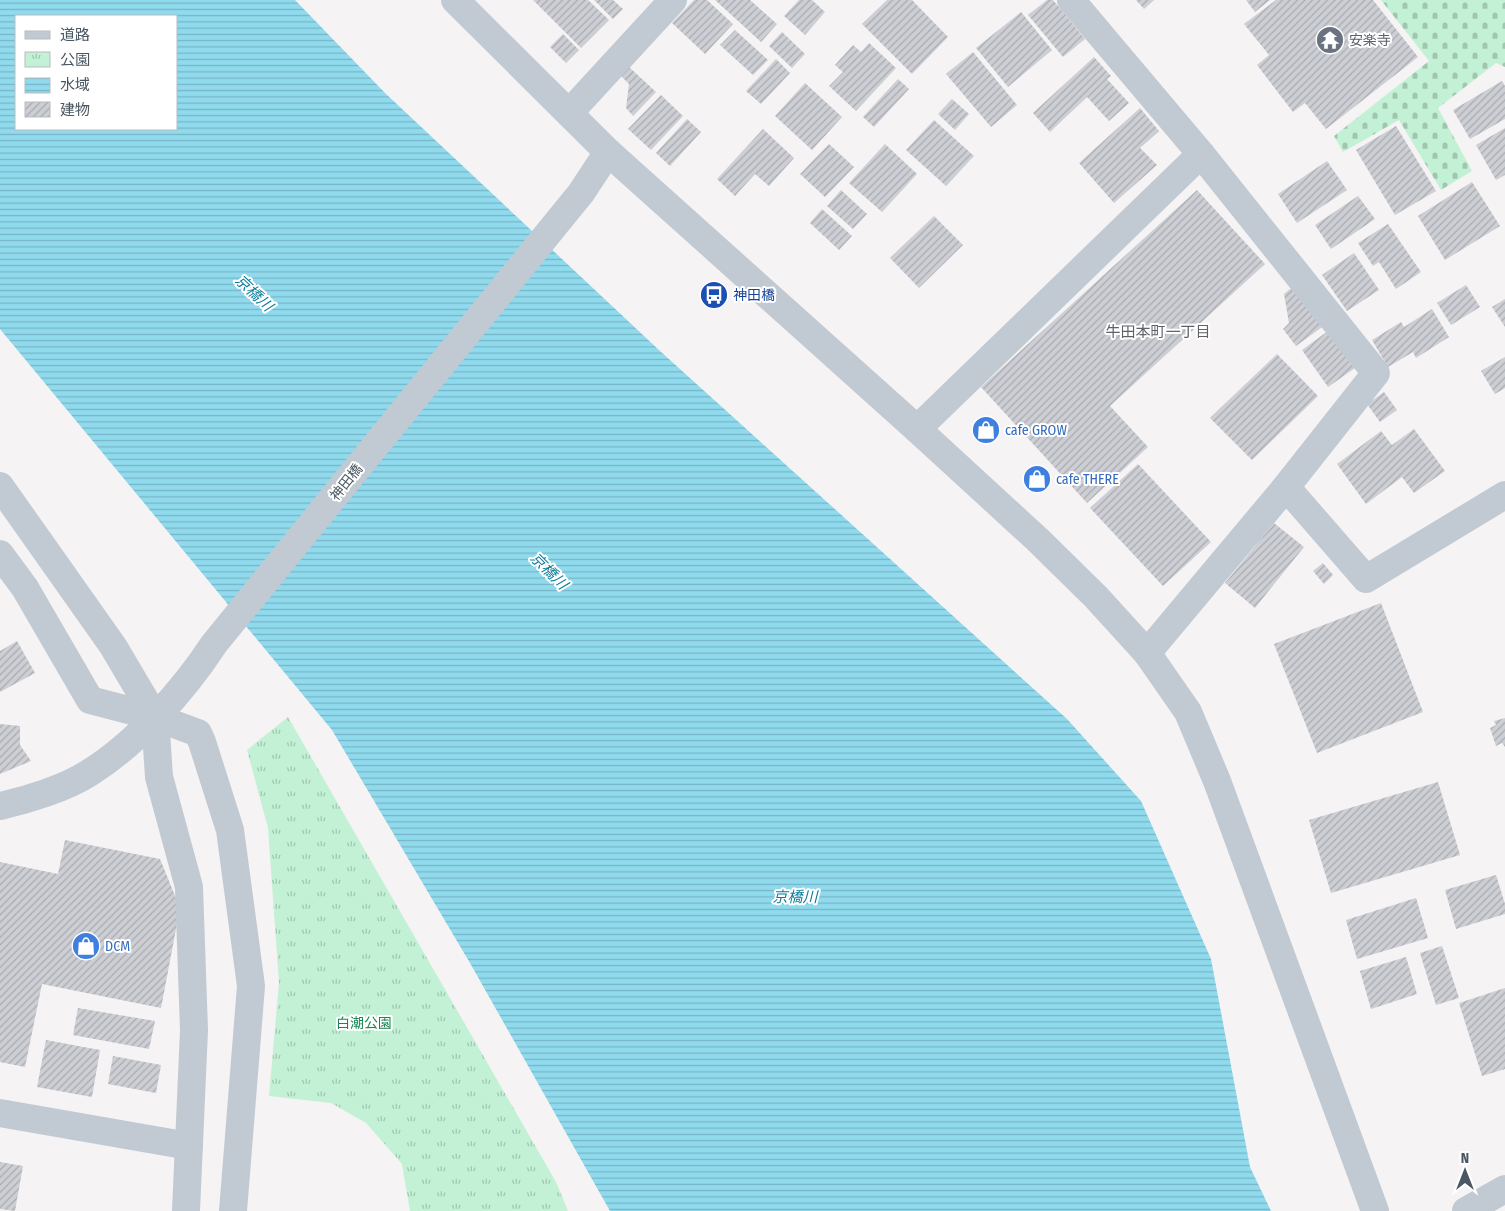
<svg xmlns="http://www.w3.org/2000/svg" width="1505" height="1211" viewBox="0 0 1505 1211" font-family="'Fira Sans Condensed','Noto Sans JP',sans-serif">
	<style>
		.cemetery { fill: url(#cemetery-stones) }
		.park { fill: url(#park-tufts) }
		.water { fill: url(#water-rules); fill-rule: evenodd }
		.building { fill: url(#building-hatch) }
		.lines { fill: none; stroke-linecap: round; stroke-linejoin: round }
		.minor { stroke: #c1cad2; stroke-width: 28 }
		.tertiary { stroke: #c1cad2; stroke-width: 28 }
		.labels { text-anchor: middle; stroke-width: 4; stroke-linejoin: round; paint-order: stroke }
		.worship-label { font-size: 14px; fill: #5b616d; stroke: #fff; text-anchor: start }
		.transit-label { font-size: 14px; fill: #164399; stroke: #fff; text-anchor: start }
		.shop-label { font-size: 14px; fill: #366cbe; stroke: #fff; text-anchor: start }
		.street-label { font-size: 14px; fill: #4a5661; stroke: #fff }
		.park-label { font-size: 14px; fill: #17864f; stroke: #fff }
		.water-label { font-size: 15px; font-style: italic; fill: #0c7c9b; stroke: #fff }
		.neighbourhood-label { font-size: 15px; fill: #5f6368; stroke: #fff }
	</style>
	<defs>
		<pattern id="cemetery-stones" width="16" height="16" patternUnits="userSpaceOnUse" patternTransform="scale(1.25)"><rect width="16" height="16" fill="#c3f1d5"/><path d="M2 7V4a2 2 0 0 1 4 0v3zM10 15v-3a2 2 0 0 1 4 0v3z" fill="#a0c6b0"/></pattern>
		<pattern id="park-tufts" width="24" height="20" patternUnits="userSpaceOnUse" patternTransform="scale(1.25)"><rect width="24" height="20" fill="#c3f1d5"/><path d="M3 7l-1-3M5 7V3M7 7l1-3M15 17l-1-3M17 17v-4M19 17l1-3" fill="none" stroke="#a0c6b0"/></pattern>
		<pattern id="water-rules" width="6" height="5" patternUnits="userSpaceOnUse" patternTransform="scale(1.25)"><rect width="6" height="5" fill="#90daee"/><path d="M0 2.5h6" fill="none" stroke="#78b4c4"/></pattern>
		<pattern id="building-hatch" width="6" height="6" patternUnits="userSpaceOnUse" patternTransform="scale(1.25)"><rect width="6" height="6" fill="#cdcfd5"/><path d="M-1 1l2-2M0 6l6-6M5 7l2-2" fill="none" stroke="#a8abb0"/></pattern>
	</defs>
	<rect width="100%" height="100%" fill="#f5f3f3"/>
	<path class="cemetery" d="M1381,0h124v67l-9,-4 -58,45 34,63 -31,19 -42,-70 -56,32 -9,-16 95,-75z"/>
	<path class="park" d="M288,717l268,465 12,29h-158l-8,-47 -36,-41 -35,-20 -62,-7 10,-113 -11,-155 -21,-78z"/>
	<path class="water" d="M0,0h295l90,93 275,258 407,368 74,82 70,158 39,208 21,44h-661l-140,-248 -138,-233 -332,-401zM16,16h160v113h-160z"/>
	<g class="building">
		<path d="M533,0h55l21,20 -28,28z"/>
		<path d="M594,0h19l10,9 -10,10z"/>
		<path d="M694,0h13l26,24 -28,30 -33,-31z"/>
		<path d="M715,0h35l27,24 -16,18z"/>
		<path d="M799,0h13l13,12 -20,23 -21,-19z"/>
		<path d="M887,0h25l36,37 -36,37 -50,-50z"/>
		<path d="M1047,0h6l32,39 -22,18 -35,-42z"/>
		<path d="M1136,0h18l-10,9z"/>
		<path d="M1246,0h24l-15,12z"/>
		<path d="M1276,0h97l45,57 -92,72 -21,-26 -12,9 -36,-47 12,-10 -25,-31z"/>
		<path d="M1021,12l31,38 -44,37 -32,-39z"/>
		<path d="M735,30l33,30 -15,15 -33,-30z"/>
		<path d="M782,32l23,22 -13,14 -23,-22z"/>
		<path d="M563,34l16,16 -13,13 -16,-16z"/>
		<path d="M869,43l27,25 -40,43 -27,-25 14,-14 -8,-7 18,-20 8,7z"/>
		<path d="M973,52l44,53 -26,22 -45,-53z"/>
		<path d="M1094,57l17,19 -4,3 22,24 -20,18 -22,-24 -37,35 -17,-19z"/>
		<path d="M776,59l14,14 -29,31 -15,-13z"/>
		<path d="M628,66l28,26 -23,24 -7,-8 3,-24 -9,-9z"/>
		<path d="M898,79l11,10 -35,38 -11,-10z"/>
		<path d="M1502,81l3,5v33l-35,20 -17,-29z"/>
		<path d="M805,83l37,34 -30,33 -37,-34z"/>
		<path d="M661,95l22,21 -32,34 -23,-21z"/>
		<path d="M952,99l17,15 -14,16 -17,-16z"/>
		<path d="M1140,108l19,23 -19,17 17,17 -43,38 -35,-40z"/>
		<path d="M687,119l14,13 -31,34 -14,-13z"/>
		<path d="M934,120l40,36 -28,30 -40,-36z"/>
		<path d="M1396,126l40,65 -41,24 -39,-65z"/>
		<path d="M1505,128v47l-9,5 -20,-35z"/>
		<path d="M763,129l31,29 -25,28 -14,-12 -20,22 -18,-17z"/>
		<path d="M829,144l25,23 -29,30 -25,-23z"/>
		<path d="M885,144l32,30 -35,38 -33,-29z"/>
		<path d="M1327,161l20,29 -50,33 -19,-29z"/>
		<path d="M1472,182l28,44 -55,34 -27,-44z"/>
		<path d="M841,190l26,24 -14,15 -26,-23z"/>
		<path d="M1197,190l68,74 -155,142 38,41 -61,56 -106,-116z"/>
		<path d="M1358,196l17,23 -44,30 -16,-24z"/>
		<path d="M822,209l30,27 -13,14 -29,-27z"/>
		<path d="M934,216l29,29 -44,43 -29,-30z"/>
		<path d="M1388,224l33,48 -25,17 -17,-27 -6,4 -15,-23z"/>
		<path d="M1354,253l25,37 -32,21 -25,-36z"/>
		<path d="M1295,285l30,40 -29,21 -13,-17 6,-6 -5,-29z"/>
		<path d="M1466,285l14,22 -29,18 -14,-22z"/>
		<path d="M1505,299v28l-13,-20z"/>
		<path d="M1432,309l17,28 -33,21 -3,-6 -25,15 -16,-27 29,-18 3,5z"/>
		<path d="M1328,331l27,37 -27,19 -26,-37z"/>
		<path d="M1277,354l41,42 -66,64 -42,-42z"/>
		<path d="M1505,357v31l-10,6 -14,-23z"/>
		<path d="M1384,392l13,18 -17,12 -13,-18z"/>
		<path d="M1414,429l31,42 -31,22 -12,-16 -36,27 -29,-40 44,-33 11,14z"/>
		<path d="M1138,464l73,78 -48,44 -73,-78z"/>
		<path d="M1274,523l30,24 -49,61 -30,-25z"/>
		<path d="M1323,563l10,12 -9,9 -11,-13z"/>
		<path d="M1381,603l42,109 -106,41 -43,-109z"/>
		<path d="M17,641l18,32 -35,19v-41z"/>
		<path d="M1505,718v29l-3,-4 -6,3 -6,-18 6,-3 -2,-4z"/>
		<path d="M0,724l20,2v19l11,16 -31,13z"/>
		<path d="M1438,782l22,73 -129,38 -22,-73z"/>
		<path d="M65,840l95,19 20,49 -19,100 -119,-24 -17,83 -25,-5v-200l58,12z"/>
		<path d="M1496,875l9,29v10l-49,15 -11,-39z"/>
		<path d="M1416,898l12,40 -71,21 -11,-39z"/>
		<path d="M1442,946l17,52 -23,7 -16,-52z"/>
		<path d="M1406,957l11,37 -46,15 -11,-38z"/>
		<path d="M1505,988v81l-23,7 -23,-73z"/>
		<path d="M78,1008l77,13 -6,28 -76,-14z"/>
		<path d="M46,1040l54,10 -8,47 -55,-10z"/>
		<path d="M113,1056l48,9 -5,28 -48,-9z"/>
		<path d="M0,1162l23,4 -8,45 -15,-2z"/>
	</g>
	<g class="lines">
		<g class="minor">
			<path d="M1071,0l130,154 175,219 -90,114 -139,166"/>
			<path d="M569,113l104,-113"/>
			<path d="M917,429l284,-275"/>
			<path d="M0,486l113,160 42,71 43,16 4,9 28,88 21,156 -18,225"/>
			<path d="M1286,487l80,92 139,-84"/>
			<path d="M0,554l25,34 65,112 65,17 4,60 30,110 5,143 -8,181"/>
			<path d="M0,1113l189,33"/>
		</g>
		<g class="tertiary">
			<path d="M455,0l153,152 309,277 121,111 58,57 51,56 41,59 29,69 158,430"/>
			<path d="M0,806c27,-6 66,-18 89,-33 47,-29 95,-83 125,-129l367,-451 27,-41"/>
			<path d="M1466,1211l39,-22"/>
		</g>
	</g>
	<defs>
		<symbol id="temple-disc" viewBox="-11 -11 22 22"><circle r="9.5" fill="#6b7280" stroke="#fff"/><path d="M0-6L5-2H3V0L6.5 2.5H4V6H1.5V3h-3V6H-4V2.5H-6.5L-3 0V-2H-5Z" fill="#fff"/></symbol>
		<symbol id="bus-disc" viewBox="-11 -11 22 22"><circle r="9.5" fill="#1a4fb4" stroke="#fff"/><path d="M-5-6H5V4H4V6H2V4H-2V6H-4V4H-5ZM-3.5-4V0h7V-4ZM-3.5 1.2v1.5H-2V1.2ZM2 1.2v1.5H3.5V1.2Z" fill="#fff"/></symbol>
		<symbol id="shop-disc" viewBox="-11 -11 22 22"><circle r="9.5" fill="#3f7fe0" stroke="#fff"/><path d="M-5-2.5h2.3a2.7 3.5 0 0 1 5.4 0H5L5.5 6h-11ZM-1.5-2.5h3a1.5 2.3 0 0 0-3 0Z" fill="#fff"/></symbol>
	</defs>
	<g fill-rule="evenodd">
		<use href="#temple-disc" x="1314" y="24" width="32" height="32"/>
		<use href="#bus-disc" x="698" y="279" width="32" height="32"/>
		<use href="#shop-disc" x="970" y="414" width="32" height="32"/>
		<use href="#shop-disc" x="1021" y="463" width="32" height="32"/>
		<use href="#shop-disc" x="70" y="930" width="32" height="32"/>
	</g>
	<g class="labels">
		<g class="worship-label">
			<text x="1349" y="45">安楽寺</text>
		</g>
		<g class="transit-label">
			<text x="733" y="300">神田橋</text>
		</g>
		<g class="shop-label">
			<text x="1005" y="435">cafe GROW</text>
			<text x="1056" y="484">cafe THERE</text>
			<text x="105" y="951">DCM</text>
		</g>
		<g class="street-label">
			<text transform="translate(346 482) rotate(-51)" y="5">神田橋</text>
		</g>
		<g class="park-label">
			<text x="364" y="1028">白潮公園</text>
		</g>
		<g class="water-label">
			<text transform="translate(254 293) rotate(43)" y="5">京橋川</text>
			<text transform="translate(549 571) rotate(45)" y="5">京橋川</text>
			<text x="795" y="902">京橋川</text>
		</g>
		<g class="neighbourhood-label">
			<text x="1158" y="337">牛田本町一丁目</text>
		</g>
	</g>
	<rect x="15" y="15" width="162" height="115" fill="#ffffff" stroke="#b7bbc0"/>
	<rect x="25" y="31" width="25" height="8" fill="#c1cad2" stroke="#b7bbc0"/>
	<text x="60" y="40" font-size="15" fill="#4a5661">道路</text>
	<rect x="25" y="52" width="25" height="15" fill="url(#park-tufts)" stroke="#b7bbc0"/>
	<text x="60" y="65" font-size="15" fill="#4a5661">公園</text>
	<rect x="25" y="78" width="25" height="15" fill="url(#water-rules)" stroke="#b7bbc0"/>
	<text x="60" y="90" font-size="15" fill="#4a5661">水域</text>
	<rect x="25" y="102" width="25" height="15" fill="url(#building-hatch)" stroke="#b7bbc0"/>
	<text x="60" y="115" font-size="15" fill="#4a5661">建物</text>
	<g transform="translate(1465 1171)" stroke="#ffffff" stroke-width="4" paint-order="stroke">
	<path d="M0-4L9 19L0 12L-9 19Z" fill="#4a5661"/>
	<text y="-8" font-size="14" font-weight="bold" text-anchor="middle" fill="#4a5661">N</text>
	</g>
</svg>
